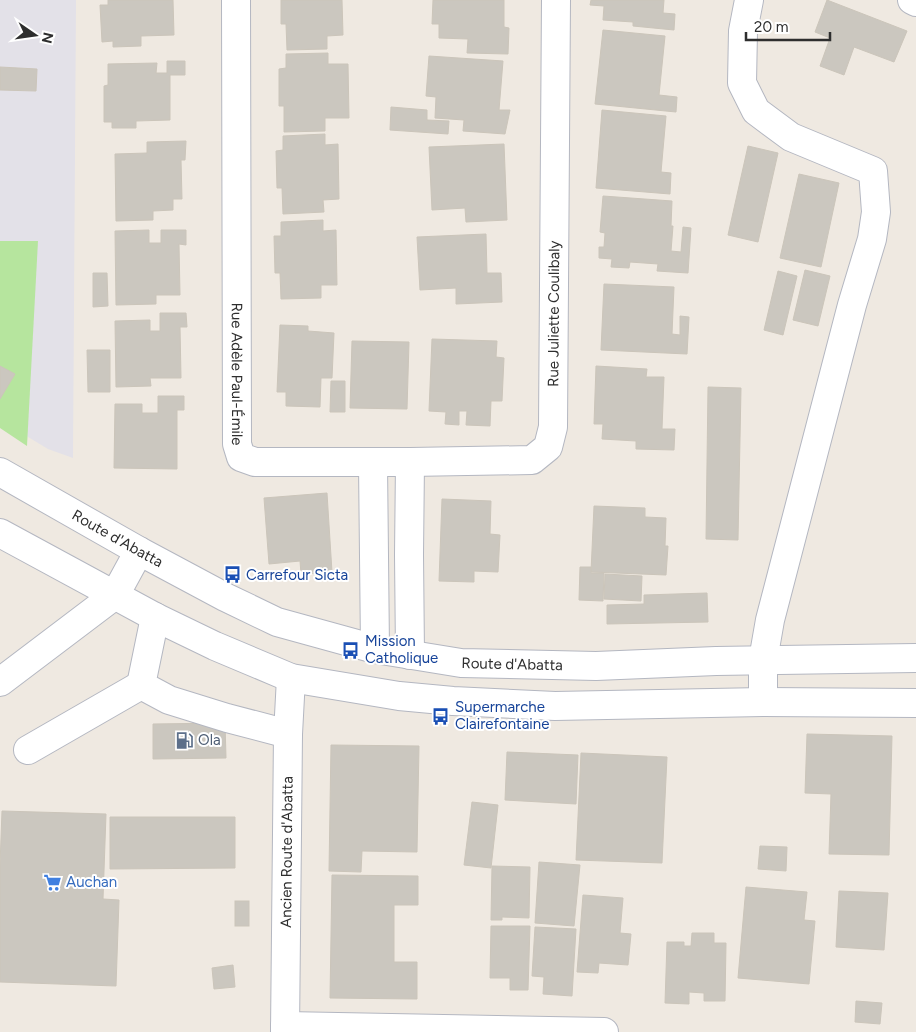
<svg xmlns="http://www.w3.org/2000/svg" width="916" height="1032" viewBox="0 0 916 1032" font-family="Figtree,sans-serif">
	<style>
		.industrial { fill: #e3e1e8 }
		.green { fill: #b6e59e }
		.building { fill: #cbc7bf; stroke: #cbc5ba }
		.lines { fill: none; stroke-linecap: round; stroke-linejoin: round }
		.minor-casing { stroke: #b4b7c1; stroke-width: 30 }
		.minor { stroke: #fff; stroke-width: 28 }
		.labels { text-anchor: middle; stroke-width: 4; stroke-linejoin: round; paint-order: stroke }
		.street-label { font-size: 15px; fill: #2e2e2e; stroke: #fff }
		.transit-label { font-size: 15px; fill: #164399; stroke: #fff; text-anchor: start }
		.service-label { font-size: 15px; fill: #4e5e75; stroke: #fff; text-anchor: start }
		.shop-label { font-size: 15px; fill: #366cbe; stroke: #fff; text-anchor: start }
	</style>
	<rect width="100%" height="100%" fill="#efe9e1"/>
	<path class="industrial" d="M0,0h76l-3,458 -25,-9 -48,-29z"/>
	<path class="green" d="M0,241h38l-11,205 -27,-18z"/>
	<g class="building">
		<path d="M108,0h65l1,35 -33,1v10l-28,1v-6l-11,1 -2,-37h8z"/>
		<path d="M281,0h61l1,35 -16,1v13l-40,1 -1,-26h-5z"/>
		<path d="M433,0h71v27l5,1 -1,26 -41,-1 1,-14 -29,-1v-14h-7z"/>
		<path d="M591,0h73l-1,13 12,1 -1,16 -41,-4v-4l-30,-2 1,-14 -14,-1z"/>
		<path d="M827,0l80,31 -13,31 -40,-15 -10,28 -24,-9 10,-28 -15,-6z"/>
		<path d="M603,30l62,6 -6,59 18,2 -1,15 -81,-8z"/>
		<path d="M328,53v11h20l1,54h-24v13l-41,1v-26h-5v-37l7,-1v-14z"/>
		<path d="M429,56l74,5 -4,49h11l-5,24 -42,-3 1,-11 -29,-2 1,-21 -10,-1z"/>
		<path d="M167,61h18v14h-15v45l-34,1v7h-24v-6h-8v-36l4,-1v-21l49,-1 -1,10h11z"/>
		<path d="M0,67l37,2 -1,22 -36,-1z"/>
		<path d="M391,107l36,3v10l22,1 -1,13 -58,-4z"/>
		<path d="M602,110l64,6 -5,56 10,1 -1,21 -74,-6z"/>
		<path d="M325,134v11l13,-1 1,55 -16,1 1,12 -41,2 -1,-26h-5l-1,-37 7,-1v-14z"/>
		<path d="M186,141l-1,19h-4l1,39h-9v11l-20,1v9l-37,1 -1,-67 32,-1v-11z"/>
		<path d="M504,144l3,76 -41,2 -1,-14 -33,2 -3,-63z"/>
		<path d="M748,146l30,7 -20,89 -30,-7z"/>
		<path d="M799,174l40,9 -18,84 -41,-9z"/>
		<path d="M603,196l69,5 -1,25h2l-2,25 10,1 2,-25 8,1 -3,45 -31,-2 1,-7 -28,-2 -1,6 -18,-1 1,-8 -13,-1v-11h5l1,-14 -5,-1z"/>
		<path d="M323,220v11l13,-1 1,55h-16v13l-40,1 -1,-26h-5l-1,-37h7v-14z"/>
		<path d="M149,230v13h12v-13h25v15l-7,-1 1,51h-24v9l-40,1 -1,-74z"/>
		<path d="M486,234l1,39h14l1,29 -46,2v-16l-36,2 -3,-53z"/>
		<path d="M805,270l25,6 -12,50 -25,-6z"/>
		<path d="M778,271l19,5 -14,59 -19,-5z"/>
		<path d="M93,273h14l1,33 -15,1z"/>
		<path d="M604,284l70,3 -2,47 8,1v-19l9,1 -2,37 -86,-4z"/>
		<path d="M160,313h26l1,14h-7l1,51h-31l1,8 -35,1 -1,-66 35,-1v11h10z"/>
		<path d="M280,325l28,1v5l26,2 -2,45h-11l-1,29 -34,-1v-14h-9z"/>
		<path d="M432,339l65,2 -1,16 8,1 -2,43h-11l-1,25 -24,-1 1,-14h-8v14l-14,-1 1,-12 -17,-1z"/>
		<path d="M352,341l57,1 -2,67 -57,-1z"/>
		<path d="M87,350h23v42h-22z"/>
		<path d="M0,366l15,8 -15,25z"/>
		<path d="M596,366l51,3 -1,8h18l-2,52h13l-1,21 -38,-1v-8l-34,-2 1,-15h-9z"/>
		<path d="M331,381h14v31h-15z"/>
		<path d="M708,387l33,1 -3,152 -32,-1z"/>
		<path d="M158,396h26v14h-7v59l-63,-1 1,-64h27v9h16z"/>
		<path d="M327,493l5,79 -31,2 -1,-13 -31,3 -5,-66z"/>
		<path d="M442,499l49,2 -1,33 10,1 -2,37 -24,-1v11l-35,-1z"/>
		<path d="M594,506l51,2v9l21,1 -1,28h3l-2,29 -75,-3z"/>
		<path d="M580,567h11v6h13l-1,28 -24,-1z"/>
		<path d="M605,574l37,2 -1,25 -37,-2z"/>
		<path d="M707,593l1,29 -101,2v-19l37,-1v-9z"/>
		<path d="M225,723l1,35 -73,1v-35z"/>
		<path d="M807,734l85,2 -3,119 -60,-1 2,-60 -26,-1z"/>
		<path d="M331,745l88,1 -2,106 -55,-1 -1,21 -32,-1z"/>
		<path d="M507,752l71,3 -2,49 -71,-4z"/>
		<path d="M581,753l86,4 -5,106 -86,-3z"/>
		<path d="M472,802l26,3 -7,63 -27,-3z"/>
		<path d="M2,811l104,3 -3,85 16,1 -3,86 -116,-4v-117z"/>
		<path d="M110,817h125v51l-125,1z"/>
		<path d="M760,846l27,1 -1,24 -28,-2z"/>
		<path d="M539,862l41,3 -6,61 -39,-3z"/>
		<path d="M492,866l38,1 -1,51 -27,-1v3h-11z"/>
		<path d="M332,875l86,1v29h-24v57h23v37l-87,-1z"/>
		<path d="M746,887l61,5 -3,28 11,1 -6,63 -71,-6z"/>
		<path d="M839,891l49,2 -4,57 -48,-3z"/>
		<path d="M583,895l40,3 -3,35 11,1 -3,31 -29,-2 -1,10 -21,-1z"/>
		<rect x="235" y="901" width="14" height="25"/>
		<path d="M491,926h39l-2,64h-18v-12h-20z"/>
		<path d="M535,927l41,2 -4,67 -29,-2 1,-17 -12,-1z"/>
		<path d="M692,933h22v10h12l-1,58h-21v-8l-15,-1v12l-24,-1 2,-61h17v4h7z"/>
		<path d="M233,965l2,22 -21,2 -2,-21z"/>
		<path d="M856,1001l26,2 -2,21 -25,-2z"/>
	</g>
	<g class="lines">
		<defs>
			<g id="minor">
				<path id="s1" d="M236,0l1,444 4,13 14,5h155l122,-2 16,-13 5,-20 3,-427"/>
				<path d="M749,0l-6,31 -1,52 14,28 35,26 82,34 3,41 -4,27 -20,66 -82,315 -7,40v42"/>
				<path d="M912,0l4,2"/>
				<path d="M373,463l2,186"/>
				<path id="s2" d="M0,472l139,79 86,46 52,25 98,27 86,14 135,3 120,-5 200,-3"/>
				<path d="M0,533l155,84 60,29 76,32 108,18 54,5 102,5 208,-4 153,1"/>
				<path d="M155,617l-14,68 28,15 58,18 61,16"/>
				<path d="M410,655l-1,-100 1,-93"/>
				<path d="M0,682l115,-87 24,-44"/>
				<path d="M28,750l113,-65"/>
				<path d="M285,1026l319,6"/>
				<path id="s3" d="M285,1032l3,-298 3,-56"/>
			</g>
		</defs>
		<use href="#minor" class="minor-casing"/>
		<use href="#minor" class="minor"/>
	</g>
	<defs>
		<symbol id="bus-bare" viewBox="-9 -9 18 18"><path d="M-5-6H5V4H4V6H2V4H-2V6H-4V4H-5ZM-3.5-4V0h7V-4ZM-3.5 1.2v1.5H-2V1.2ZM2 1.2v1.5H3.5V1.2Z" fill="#1a4fb4" stroke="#fff" stroke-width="2.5" paint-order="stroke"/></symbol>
		<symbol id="fuel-bare" viewBox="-9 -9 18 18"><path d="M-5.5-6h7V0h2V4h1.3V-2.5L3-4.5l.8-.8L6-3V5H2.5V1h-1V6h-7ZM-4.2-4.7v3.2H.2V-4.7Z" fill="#5c6f8a" stroke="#fff" stroke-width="2.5" paint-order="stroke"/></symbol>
		<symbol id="supermarket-bare" viewBox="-9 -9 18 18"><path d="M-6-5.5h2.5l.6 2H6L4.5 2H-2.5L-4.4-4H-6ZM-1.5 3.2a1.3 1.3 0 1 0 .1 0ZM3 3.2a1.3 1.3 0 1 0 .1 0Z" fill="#3f7fe0" stroke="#fff" stroke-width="2.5" paint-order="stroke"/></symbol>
	</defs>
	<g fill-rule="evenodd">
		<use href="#bus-bare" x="220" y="562" width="25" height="25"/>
		<use href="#bus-bare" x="338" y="638" width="25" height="25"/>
		<use href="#bus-bare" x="428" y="704" width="25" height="25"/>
		<use href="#fuel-bare" x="172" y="728" width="25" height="25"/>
		<use href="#supermarket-bare" x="40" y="870" width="25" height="25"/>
	</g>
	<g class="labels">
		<g class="street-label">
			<text dy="5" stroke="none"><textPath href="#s1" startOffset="904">Rue Juliette Coulibaly</textPath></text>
			<text dy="5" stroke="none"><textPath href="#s1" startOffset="374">Rue Adèle Paul-Émile</textPath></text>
			<text dy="5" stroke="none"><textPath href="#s2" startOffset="135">Route d'Abatta</textPath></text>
			<text dy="5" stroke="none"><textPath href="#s2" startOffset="555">Route d'Abatta</textPath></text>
			<text dy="5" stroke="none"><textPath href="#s3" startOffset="180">Ancien Route d'Abatta</textPath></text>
		</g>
		<g class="transit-label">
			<text x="246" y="580">Carrefour Sicta</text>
			<text x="365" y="646">Mission<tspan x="365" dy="17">Catholique</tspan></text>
			<text x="455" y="712">Supermarche<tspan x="455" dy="17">Clairefontaine</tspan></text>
		</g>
		<g class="service-label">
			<text x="198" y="745">Ola</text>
		</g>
		<g class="shop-label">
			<text x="66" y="887">Auchan</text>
		</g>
	</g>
	<g transform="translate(35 35) rotate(103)" stroke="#ffffff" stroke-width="4" paint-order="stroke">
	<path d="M0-4L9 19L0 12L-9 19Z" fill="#2e2e2e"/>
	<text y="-8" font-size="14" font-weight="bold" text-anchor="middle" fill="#2e2e2e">N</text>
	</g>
	<path d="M746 32v8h84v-8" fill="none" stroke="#2e2e2e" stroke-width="2.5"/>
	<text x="754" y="32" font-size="15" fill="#2e2e2e" stroke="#ffffff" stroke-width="4" paint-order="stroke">20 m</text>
</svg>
